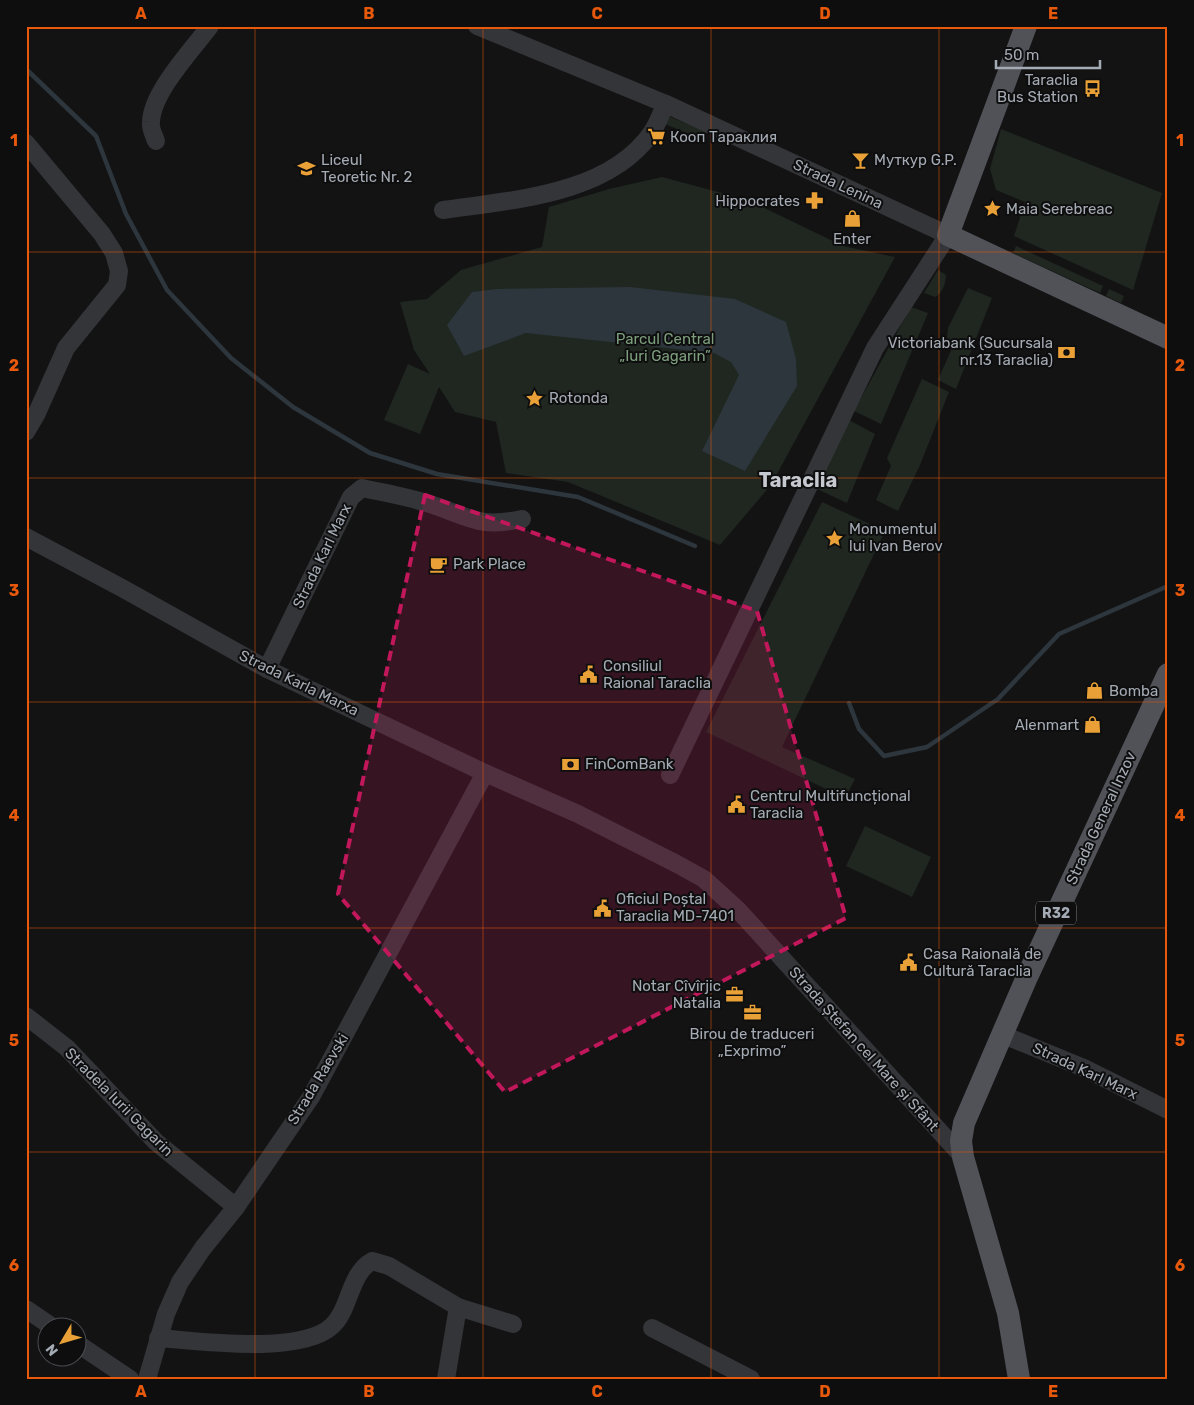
<svg xmlns="http://www.w3.org/2000/svg" width="1194" height="1405" viewBox="0 0 1194 1405" font-family="Rubik,sans-serif">
	<style>
		.green { fill: #1f2720 }
		.water { fill: #2d363c }
		.lines { fill: none; stroke-linecap: round; stroke-linejoin: round }
		.stream { stroke: #2d363c; stroke-width: 4.5 }
		.minor { stroke: #343539; stroke-width: 18 }
		.major { stroke: #505258; stroke-width: 22 }
		.marked { fill: #c2185b; fill-opacity: 0.2; stroke: #c2185b; stroke-width: 4; stroke-dasharray: 10 6; stroke-linejoin: round }
		.grid { fill: none; stroke: #e8590c; stroke-width: 1; stroke-opacity: 0.55 }
		.labels { text-anchor: middle; stroke-width: 4; stroke-linejoin: round; paint-order: stroke }
		.shield { fill: #0e0e0f; stroke: #787c82; stroke-width: 1 }
		.shield-label { font-size: 14px; font-weight: bold; fill: #a5abb4 }
		.poi-label { font-size: 15px; fill: #a5abb4; stroke: #0e0e0f; text-anchor: start }
		.street-label { font-size: 15px; fill: #a5abb4; stroke: #0e0e0f }
		.park-label { font-size: 15px; fill: #7d9e7d; stroke: #0e0e0f }
		.district-label { font-size: 20px; font-weight: bold; fill: #c6c9d0; stroke: #0e0e0f }
		.neatline { fill: none; stroke: #e8590c; stroke-width: 2 }
		.grid-label { font-size: 16px; text-anchor: middle; font-weight: bold; fill: #e8590c }
	</style>
	<rect width="100%" height="100%" fill="#131314"/>
	<g class="green">
		<path d="M668,116l39,16 -3,8 -39,-16z"/>
		<path d="M1001,129l161,64 -29,97 -119,-54 11,-34 -29,-12 -6,-21z"/>
		<path d="M662,177l86,23 95,46 52,11 -124,228 -51,60 -152,-63 -62,-9 -10,-51 -41,-10 -16,-25 -19,47 -36,-14 24,-56 22,10 -16,-24 -14,-48 27,-3 34,-29 81,-23 7,-40 60,-18z"/>
		<path d="M1016,246l87,40 -3,7 -87,-40z"/>
		<path d="M938,270l8,5c0,8 -4,19 -11,22l-11,-4z"/>
		<path d="M968,288l24,10 -36,91 -18,-9 14,-32 -5,-10 1,-10z"/>
		<path d="M1109,289l15,7 -3,7 -15,-7z"/>
		<path d="M911,307l17,6 -47,111 -27,-13z"/>
		<path d="M922,379l27,13 -29,73 -22,46 -22,-11 15,-34 -4,-8z"/>
		<path d="M849,420l26,14 -28,69 -34,-16z"/>
		<path d="M822,502l63,29 -103,216 73,32 -10,19 -139,-66z"/>
		<path d="M865,826l66,31 -19,40 -66,-31z"/>
	</g>
	<path class="water" d="M630,287l105,12 51,23 10,37 1,27 -52,85 -43,-20 37,-76 -8,-13 -17,-9 -188,-20 -62,23 -17,-31 25,-33 25,-3z"/>
	<g class="lines">
		<g class="stream">
			<path d="M26,69l70,67 30,78 41,76 64,68 62,49 77,46 67,21 141,23 117,49"/>
			<path d="M849,703l10,26 25,27 43,-9 71,-48 61,-65 109,-48"/>
		</g>
		<g class="minor">
			<path d="M477,26l189,78 282,131 -73,113 -205,427"/>
			<path d="M156,141c-2,-5 -6,-13 -5,-19 1,-30 41,-72 59,-96"/>
			<path d="M26,143l76,91 12,19 5,18 -2,14 -51,63 -30,67 -10,17"/>
			<path d="M443,210c69,-10 166,-15 209,-78 6,-9 9,-19 14,-28"/>
			<path d="M26,537l96,51 145,81 218,104 93,41 99,50 27,15 35,32 224,246"/>
			<path d="M267,669l84,-172 11,-9c23,5 48,9 71,17 38,13 46,23 89,14"/>
			<path d="M26,1016l41,32 89,94 80,65"/>
			<path d="M1001,1034l83,34 84,42"/>
			<path d="M26,1309l28,19"/>
			<path d="M652,1328l99,51"/>
			<path d="M158,1338c41,3 143,17 174,-12 18,-16 17,-52 40,-65l17,5 69,41 55,17"/>
			<path d="M78,1344l52,35"/>
			<path d="M147,1379l19,-65 14,-32 23,-34 33,-41 75,-110 174,-324"/>
			<path d="M446,1379l12,-72"/>
		</g>
		<g class="major">
			<path d="M1026,26l-78,209 220,103"/>
			<path d="M1019,1379l-11,-66 -45,-156 -2,-16 3,-18 63,-146 141,-303"/>
		</g>
	</g>
	<path class="marked" d="M425,495l332,116 89,307 -341,174 -167,-198z"/>
	<path class="grid" d="M255,26v1353M483,26v1353M711,26v1353M939,26v1353M26,252h1142M26,478h1142M26,702h1142M26,928h1142M26,1152h1142"/>
	<defs>
		<symbol id="bus-bare" viewBox="-9 -9 18 18"><path d="M-5-6H5V4H4V6H2V4H-2V6H-4V4H-5ZM-3.5-4V0h7V-4ZM-3.5 1.2v1.5H-2V1.2ZM2 1.2v1.5H3.5V1.2Z" fill="#e8a037" stroke="#0e0e0f" stroke-width="2.5" paint-order="stroke"/></symbol>
		<symbol id="supermarket-bare" viewBox="-9 -9 18 18"><path d="M-6-5.5h2.5l.6 2H6L4.5 2H-2.5L-4.4-4H-6ZM-1.5 3.2a1.3 1.3 0 1 0 .1 0ZM3 3.2a1.3 1.3 0 1 0 .1 0Z" fill="#e8a037" stroke="#0e0e0f" stroke-width="2.5" paint-order="stroke"/></symbol>
		<symbol id="bar-bare" viewBox="-9 -9 18 18"><path d="M-6-5H6L.8 .8V4.5H3.5V6h-7V4.5H-.8V.8Z" fill="#e8a037" stroke="#0e0e0f" stroke-width="2.5" paint-order="stroke"/></symbol>
		<symbol id="school-bare" viewBox="-9 -9 18 18"><path d="M0-5L7-2L0 1L-7-2ZM-4 1L0 2.5L4 1V4Q0 6-4 4Z" fill="#e8a037" stroke="#0e0e0f" stroke-width="2.5" paint-order="stroke"/></symbol>
		<symbol id="pharmacy-bare" viewBox="-9 -9 18 18"><path d="M-2-6h4v4h4v4h-4v4h-4v-4h-4v-4h4Z" fill="#e8a037" stroke="#0e0e0f" stroke-width="2.5" paint-order="stroke"/></symbol>
		<symbol id="sight-bare" viewBox="-9 -9 18 18"><path d="M0-6L1.8-2.2L6-1.7L2.9 1.2L3.7 5.4L0 3.3L-3.7 5.4L-2.9 1.2L-6-1.7L-1.8-2.2Z" fill="#e8a037" stroke="#0e0e0f" stroke-width="2.5" paint-order="stroke"/></symbol>
		<symbol id="shop-bare" viewBox="-9 -9 18 18"><path d="M-5-2.5h2.3a2.7 3.5 0 0 1 5.4 0H5L5.5 6h-11ZM-1.5-2.5h3a1.5 2.3 0 0 0-3 0Z" fill="#e8a037" stroke="#0e0e0f" stroke-width="2.5" paint-order="stroke"/></symbol>
		<symbol id="bank-bare" viewBox="-9 -9 18 18"><path d="M-6-4H6V4H-6ZM0-2.3a2.3 2.3 0 1 0 0 4.6a2.3 2.3 0 1 0 0-4.6Z" fill="#e8a037" stroke="#0e0e0f" stroke-width="2.5" paint-order="stroke"/></symbol>
		<symbol id="cafe-bare" viewBox="-9 -9 18 18"><path d="M-5.5-4.5H6V0H3Q3 3.5 0 3.5H-2.5Q-5.5 3.5-5.5 0ZM3-3.2v2h1.7v-2ZM-6 4.5H4V6H-6Z" fill="#e8a037" stroke="#0e0e0f" stroke-width="2.5" paint-order="stroke"/></symbol>
		<symbol id="civic-bare" viewBox="-9 -9 18 18"><path d="M-.6-6.5H3V-4.5H.6V-3L4-1V1h2V6H-6V1h2V-1L-.6-3ZM-1.2 2.5V6h2.4V2.5Z" fill="#e8a037" stroke="#0e0e0f" stroke-width="2.5" paint-order="stroke"/></symbol>
		<symbol id="office-bare" viewBox="-9 -9 18 18"><path d="M-6-3h4V-5.5h4V-3h4V5H-6ZM-1-4.5V-3h2v-1.5ZM-6 0V1H6V0Z" fill="#e8a037" stroke="#0e0e0f" stroke-width="2.5" paint-order="stroke"/></symbol>
	</defs>
	<g fill-rule="evenodd">
		<use href="#bus-bare" x="1080" y="76" width="25" height="25"/>
		<use href="#supermarket-bare" x="644" y="124" width="25" height="25"/>
		<use href="#bar-bare" x="848" y="148" width="25" height="25"/>
		<use href="#school-bare" x="294" y="156" width="25" height="25"/>
		<use href="#pharmacy-bare" x="802" y="188" width="25" height="25"/>
		<use href="#sight-bare" x="980" y="196" width="25" height="25"/>
		<use href="#shop-bare" x="840" y="206" width="25" height="25"/>
		<use href="#bank-bare" x="1054" y="340" width="25" height="25"/>
		<use href="#sight-bare" x="522" y="386" width="25" height="25"/>
		<use href="#sight-bare" x="822" y="526" width="25" height="25"/>
		<use href="#cafe-bare" x="426" y="552" width="25" height="25"/>
		<use href="#civic-bare" x="576" y="662" width="25" height="25"/>
		<use href="#shop-bare" x="1082" y="678" width="25" height="25"/>
		<use href="#shop-bare" x="1080" y="712" width="25" height="25"/>
		<use href="#bank-bare" x="558" y="752" width="25" height="25"/>
		<use href="#civic-bare" x="724" y="792" width="25" height="25"/>
		<use href="#civic-bare" x="590" y="896" width="25" height="25"/>
		<use href="#civic-bare" x="896" y="950" width="25" height="25"/>
		<use href="#office-bare" x="722" y="982" width="25" height="25"/>
		<use href="#office-bare" x="740" y="1000" width="25" height="25"/>
	</g>
	<g class="labels">
		<rect class="shield" x="1036" y="901.5" width="40" height="23" rx="4"/>
		<g class="shield-label">
			<text x="1056" y="918">R32</text>
		</g>
		<g class="poi-label">
			<text x="1078" y="85" text-anchor="end">Taraclia<tspan x="1078" dy="17">Bus Station</tspan></text>
			<text x="670" y="142">Кооп Тараклия</text>
			<text x="321" y="165">Liceul<tspan x="321" dy="17">Teoretic Nr. 2</tspan></text>
			<text x="874" y="165">Муткур G.P.</text>
			<text x="800" y="206" text-anchor="end">Hippocrates</text>
			<text x="1006" y="214">Maia Serebreac</text>
			<text x="852" y="244" text-anchor="middle">Enter</text>
			<text x="1053" y="348" text-anchor="end">Victoriabank (Sucursala<tspan x="1053" dy="17">nr.13 Taraclia)</tspan></text>
			<text x="549" y="403">Rotonda</text>
			<text x="849" y="534">Monumentul<tspan x="849" dy="17">lui Ivan Berov</tspan></text>
			<text x="453" y="569">Park Place</text>
			<text x="603" y="671">Consiliul<tspan x="603" dy="17">Raional Taraclia</tspan></text>
			<text x="1109" y="696">Bomba</text>
			<text x="1079" y="730" text-anchor="end">Alenmart</text>
			<text x="585" y="769">FinComBank</text>
			<text x="750" y="801">Centrul Multifuncțional<tspan x="750" dy="17">Taraclia</tspan></text>
			<text x="616" y="904">Oficiul Poștal<tspan x="616" dy="17">Taraclia MD-7401</tspan></text>
			<text x="923" y="959">Casa Raională de<tspan x="923" dy="17">Cultură Taraclia</tspan></text>
			<text x="721" y="991" text-anchor="end">Notar Cîvîrjic<tspan x="721" dy="17">Natalia</tspan></text>
			<text x="752" y="1039" text-anchor="middle">Birou de traduceri<tspan x="752" dy="17">„Exprimo”</tspan></text>
		</g>
		<g class="street-label">
			<text transform="translate(838 184) rotate(25)" y="5">Strada Lenina</text>
			<text transform="translate(322 556) rotate(-64)" y="5">Strada Karl Marx</text>
			<text transform="translate(299 683) rotate(26)" y="5">Strada Karla Marxa</text>
			<text transform="translate(1101 818) rotate(-65)" y="5">Strada General Inzov</text>
			<text transform="translate(864 1049) rotate(48)" y="5">Strada Ștefan cel Mare și Sfânt</text>
			<text transform="translate(1085 1071) rotate(25)" y="5">Strada Karl Marx</text>
			<text transform="translate(318 1079) rotate(-59)" y="5">Strada Raevski</text>
			<text transform="translate(119 1102) rotate(45)" y="5">Stradela Iurii Gagarin</text>
		</g>
		<g class="park-label">
			<text x="665" y="344">Parcul Central<tspan x="665" dy="17">„Iuri Gagarin”</tspan></text>
		</g>
		<g class="district-label">
			<text x="798" y="487">Taraclia</text>
		</g>
	</g>
	<rect width="1194" height="1405" fill="none" stroke="#0e0e0f" stroke-width="55"/>
	<g transform="translate(62 1342) rotate(232)"><circle r="24" fill="#0e0e0f" stroke="#4a4d51"/>
	<path d="M0-4L9 19L0 12L-9 19Z" fill="#e8a037"/>
	<text y="-8" font-size="14" font-weight="bold" text-anchor="middle" fill="#a5abb4">N</text>
	</g>
	<path d="M996 60v8h104v-8" fill="none" stroke="#a5abb4" stroke-width="2.5"/>
	<text x="1004" y="60" font-size="15" fill="#a5abb4" stroke="#0e0e0f" stroke-width="4" paint-order="stroke">50 m</text>
	<rect x="28" y="28" width="1138" height="1350" class="neatline"/>
	<g class="grid-label">
		<text x="141" y="19">A</text>
		<text x="369" y="19">B</text>
		<text x="597" y="19">C</text>
		<text x="825" y="19">D</text>
		<text x="1053" y="19">E</text>
		<text x="14" y="146">1</text>
		<text x="1180" y="146">1</text>
		<text x="14" y="371">2</text>
		<text x="1180" y="371">2</text>
		<text x="14" y="596">3</text>
		<text x="1180" y="596">3</text>
		<text x="14" y="821">4</text>
		<text x="1180" y="821">4</text>
		<text x="14" y="1046">5</text>
		<text x="1180" y="1046">5</text>
		<text x="14" y="1271">6</text>
		<text x="1180" y="1271">6</text>
		<text x="141" y="1397">A</text>
		<text x="369" y="1397">B</text>
		<text x="597" y="1397">C</text>
		<text x="825" y="1397">D</text>
		<text x="1053" y="1397">E</text>
	</g>
</svg>
